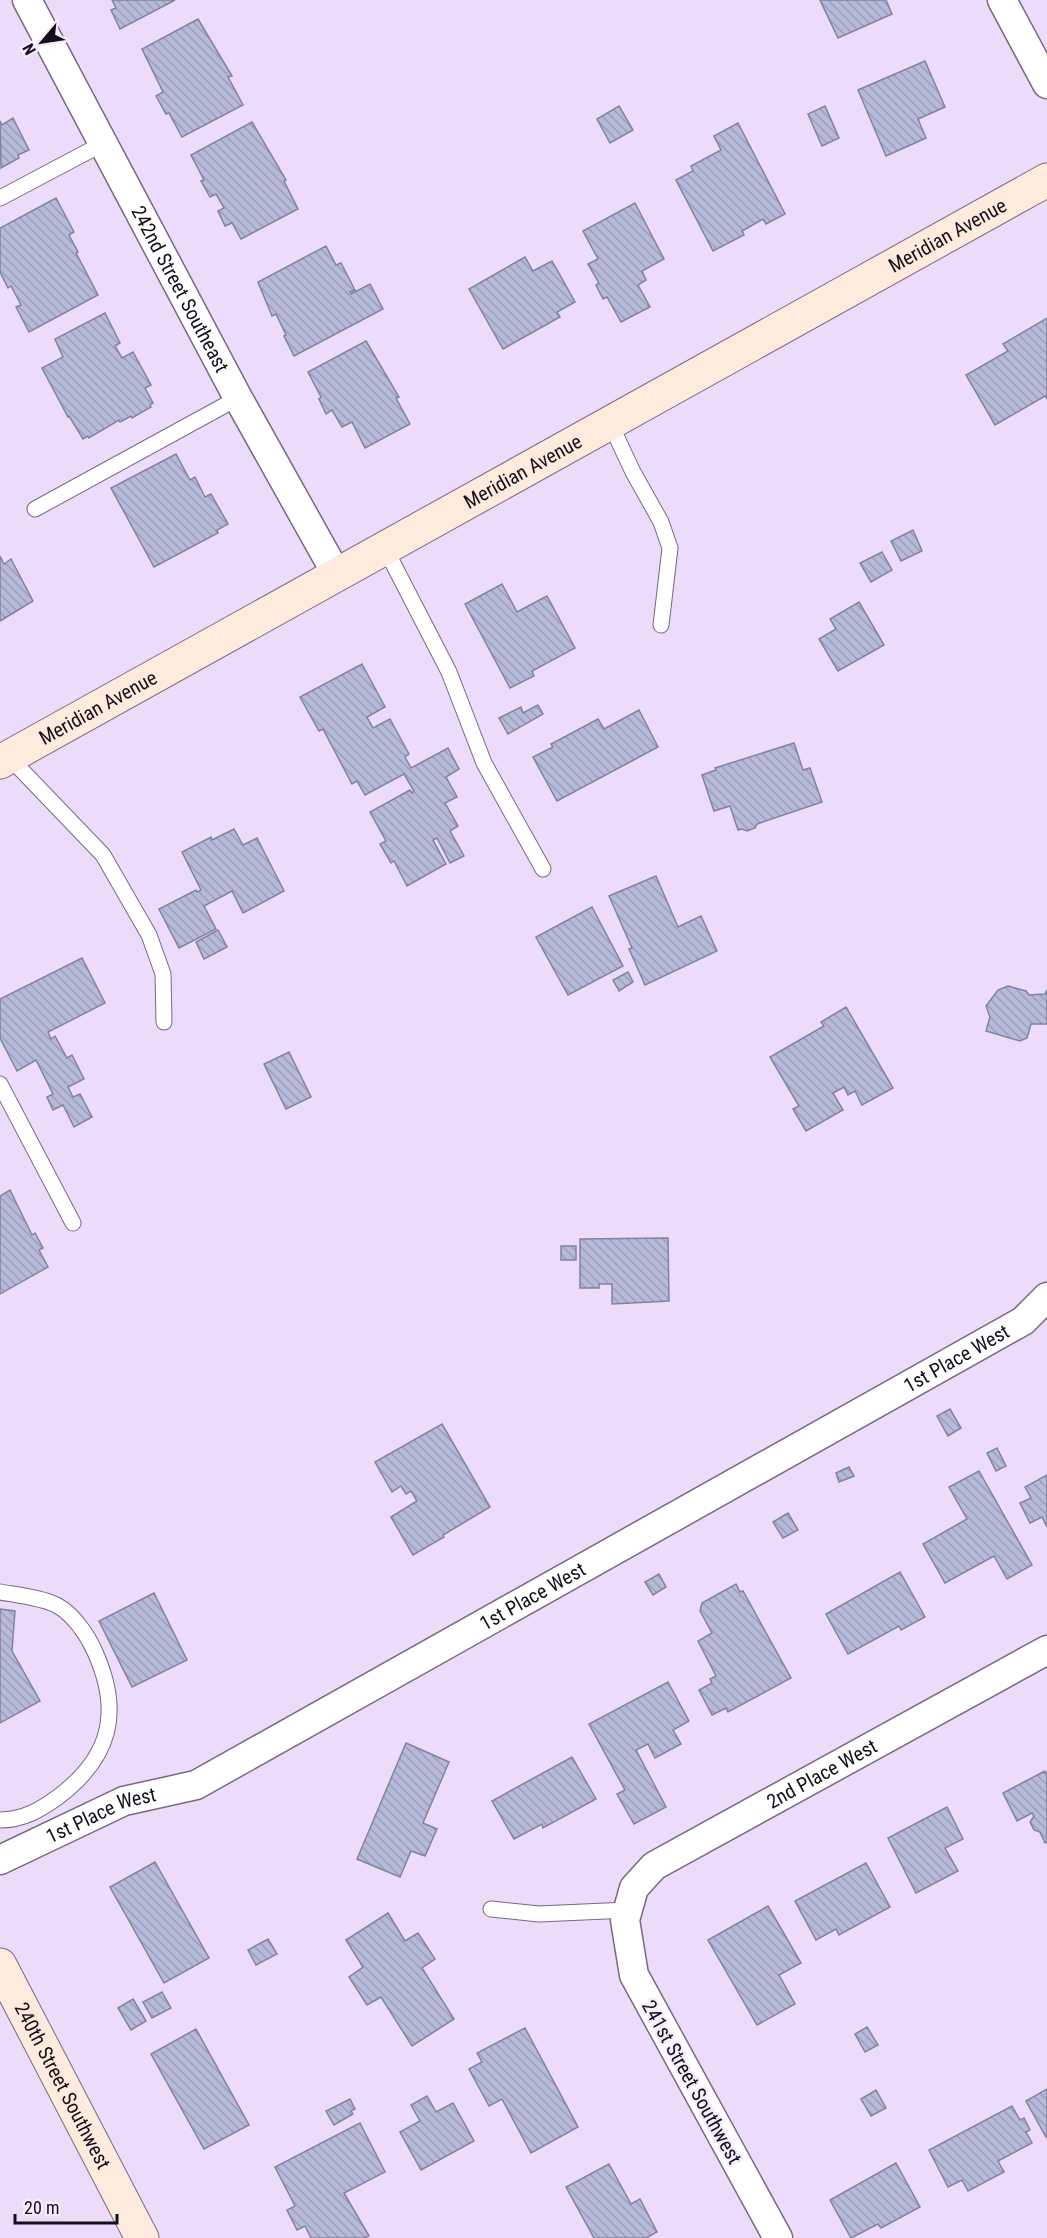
<svg xmlns="http://www.w3.org/2000/svg" width="1047" height="2238" viewBox="0 0 1047 2238" font-family="'Roboto Condensed',sans-serif">
	<style>
		.building { fill: url(#building-back-hatch); stroke: #80839f; stroke-width: 1.5 }
		.lines { fill: none; stroke-linecap: round; stroke-linejoin: round }
		.lane-casing { stroke: #776983; stroke-width: 17 }
		.street-casing { stroke: #776983; stroke-width: 31 }
		.secondary-casing { stroke: #776983; stroke-width: 35 }
		.lane { stroke: #fff; stroke-width: 15 }
		.street { stroke: #fff; stroke-width: 28 }
		.secondary { stroke: #feebdd; stroke-width: 33 }
		.labels { text-anchor: middle; stroke-width: 5; stroke-linejoin: round; paint-order: stroke }
		.street-label { font-size: 20px; fill: #140f19; stroke: #f6ecfe }
	</style>
	<defs>
		<pattern id="building-back-hatch" width="6" height="6" patternUnits="userSpaceOnUse" patternTransform="scale(1.5)"><rect width="6" height="6" fill="#b6b9d8"/><path d="M-1 5l2 2M0 0l6 6M5-1l2 2" fill="none" stroke="#9c9eb9"/></pattern>
	</defs>
	<rect width="100%" height="100%" fill="#ecdcf9"/>
	<g class="building">
		<path d="M112,0h63l-55,29 -9,-19 5,-2z"/>
		<path d="M820,0h66l6,14 -54,24z"/>
		<path d="M198,19l34,57 -4,1 15,28 -61,32 -13,-24 -3,1 -10,-18 7,-4 -21,-43z"/>
		<path d="M925,61l20,46 -27,12 8,19 -40,18 -28,-66z"/>
		<path d="M619,106l14,24 -23,13 -13,-24z"/>
		<path d="M825,106l14,32 -17,8 -14,-32z"/>
		<path d="M13,118l16,32 -11,5 1,3 -18,10 -1,-47 2,4z"/>
		<path d="M252,122l34,58 -2,1 14,28 -57,30 -9,-16 -7,3 -7,-15 6,-3 -8,-14 -6,3 -9,-16 3,-1 -13,-25z"/>
		<path d="M738,123l47,91 -19,10 -3,-5 -21,12 2,4 -31,16 -37,-71 17,-9 -2,-5 30,-16 -7,-14z"/>
		<path d="M56,198l18,34 -5,3 9,17 -2,1 22,42 -69,37 -13,-25 5,-2 -10,-19 -3,2 -8,-16v-44z"/>
		<path d="M635,203l29,56 -22,12 4,9 -8,5 12,22 -29,15 -14,-25 -4,2 -7,-14 3,-2 -11,-19 10,-5 -15,-28z"/>
		<path d="M326,246l10,19 5,-2 14,27 -5,2 1,2 19,-10 13,25 -89,47 -10,-20 2,-1 -10,-21 -4,2 -14,-34z"/>
		<path d="M525,257l8,14 19,-10 23,41 -18,10 3,5 -57,32 -34,-60z"/>
		<path d="M105,313l15,30 -5,3 7,12 11,-6 18,33 -6,3 8,15 -3,2 1,2 -19,11 -1,-2 -11,6 -1,-2 -30,18 -1,-2 -5,3 -14,-23 -1,1 -26,-49 21,-11 -8,-18z"/>
		<path d="M1047,318v81l-2,-3 -50,29 -29,-50 42,-24 -5,-7z"/>
		<path d="M366,341l33,56 -3,1 14,26 -45,24 -13,-26 -10,5 -10,-17 -6,4 -7,-15 2,-2 -13,-25z"/>
		<path d="M176,454l14,26 5,-3 10,20 6,-3 17,30 -11,6 1,3 -64,34 -43,-79z"/>
		<path d="M913,530l9,21 -21,10 -10,-20z"/>
		<path d="M882,552l10,18 -21,12 -11,-19z"/>
		<path d="M0,556l4,8 7,-5 22,42 -33,20z"/>
		<path d="M502,584l15,28 30,-16 28,52 -43,23 2,5 -24,12 -45,-84z"/>
		<path d="M859,602l25,43 -46,26 -19,-32 17,-10 -6,-10z"/>
		<path d="M362,664l23,43 -18,10 6,11 17,-9 19,35 -4,3 6,11 37,-20 11,21 -13,8 11,20 -12,6 13,23 -8,5 14,25 -14,7 -13,-25 -4,2 13,24 -39,22 -13,-25 -3,2 -11,-19 6,-3 -16,-29 40,-22 2,3 2,-2 -10,-17 -39,21 -8,-14 -5,3 -29,-55 -4,2 -19,-34z"/>
		<path d="M538,705l5,9 -35,20 -9,-16 22,-11 2,6z"/>
		<path d="M639,710l19,37 -101,54 -24,-44 20,-10 -2,-3 47,-25 6,10z"/>
		<path d="M794,743l9,27 7,-2 12,34 -65,22 -2,4 -8,3 -5,-2 -4,1 -8,-24 -16,5 -12,-36 14,-5 -1,-2z"/>
		<path d="M234,829l9,16 14,-7 27,53 -41,22 -11,-22 -28,15 12,23 -37,19 -20,-39 37,-19 1,2 4,-2 -19,-38 29,-15 1,3z"/>
		<path d="M656,876l22,51 23,-11 16,35 -72,34 -16,-36 3,-1 -23,-52z"/>
		<path d="M592,907l31,59 -55,29 -32,-58z"/>
		<path d="M218,930l9,17 -23,12 -8,-17z"/>
		<path d="M82,958l23,45 -57,29 3,7 4,-3 12,22 5,-3 12,24 -16,8 5,10 7,-3 12,23 -18,10 -11,-22 -10,5 -6,-13 6,-3 -17,-34 -19,11 -17,-33v-39z"/>
		<path d="M628,972l5,10 -14,9 -6,-11z"/>
		<path d="M1008,986l18,5 3,4 16,-1 2,-4v34h-16l-4,14 -7,3 -34,-10 4,-14 -4,-11 12,-16z"/>
		<path d="M846,1007l47,81 -31,17 -7,-14 -7,4 -4,-8 -11,6 10,17 -37,21 -13,-22 6,-3 -29,-49 54,-31 -3,-4z"/>
		<path d="M289,1052l22,45 -25,12 -22,-45z"/>
		<path d="M10,1190l22,45 3,-2 8,15 -4,2 9,17 -48,27v-98z"/>
		<path d="M668,1238l1,63 -57,3v-20h-13v4h-19v-49z"/>
		<rect x="561" y="1246" width="15" height="14"/>
		<path d="M950,1409l11,19 -13,8 -11,-20z"/>
		<path d="M442,1424l48,83 -47,28 1,2 -31,18 -22,-38 26,-16 -6,-10 -5,3 -5,-8 -9,6 -17,-30z"/>
		<path d="M997,1448l9,18 -10,5 -9,-18z"/>
		<path d="M849,1467l5,9 -15,6 -3,-9z"/>
		<path d="M979,1471l53,94 -25,14 -13,-23 -49,27 -22,-39 44,-25 -18,-32z"/>
		<path d="M1047,1475v52l-5,-10 -12,6 -10,-20 11,-5 -6,-11z"/>
		<path d="M788,1513l10,17 -15,8 -10,-16z"/>
		<path d="M900,1572l25,45 -24,13 -2,-4 -51,28 -22,-40z"/>
		<path d="M659,1574l7,13 -13,8 -8,-13z"/>
		<path d="M736,1584l4,8 3,-1 48,87 -63,34 -2,-4 -14,7 -13,-25 13,-7 -2,-4 6,-3 -18,-35 14,-8 -12,-22 2,-8z"/>
		<path d="M154,1593l33,67 -55,27 -33,-66z"/>
		<path d="M0,1609l15,2 -3,40 28,50 -40,22z"/>
		<path d="M668,1682l21,39 -16,9 8,14 -26,14 -7,-14 -12,6 30,57 -32,17 -17,-30 8,-4 -36,-66z"/>
		<path d="M406,1743l43,19 -26,61 14,6 -12,27 -14,-5 -11,26 -43,-18z"/>
		<path d="M572,1757l24,42 -53,29 -1,-4 -28,15 -22,-38z"/>
		<path d="M1045,1771l2,4v67l-2,1 -5,-11 -6,-2 -4,-8 4,-6 -2,-3 -15,8 -14,-28z"/>
		<path d="M947,1807l16,32 -18,9 13,23 -42,22 -28,-55z"/>
		<path d="M155,1862l54,96 -45,25 -54,-96z"/>
		<path d="M866,1863l24,44 -51,28 -3,-6 -20,11 -21,-39z"/>
		<path d="M768,1906l33,57 -22,12 16,29 -38,21 -49,-85z"/>
		<path d="M388,1913l17,28 13,-8 17,26 -13,9 32,51 -42,27 -31,-49 -14,8 -18,-28 14,-10 -17,-27z"/>
		<path d="M268,1939l9,15 -21,11 -8,-15z"/>
		<path d="M162,1992l9,16 -19,10 -9,-16z"/>
		<path d="M133,1999l13,22 -15,9 -13,-22z"/>
		<path d="M867,2027l11,18 -13,7 -10,-18z"/>
		<path d="M525,2028l53,99 -47,26 -29,-54 -13,7 -20,-37 13,-7 -5,-9z"/>
		<path d="M196,2029l53,96 -45,24 -53,-95z"/>
		<path d="M1047,2089v47l-1,1 -20,-36z"/>
		<path d="M876,2090l10,18 -15,8 -10,-17z"/>
		<path d="M427,2096l9,16 17,-9 21,38 -53,29 -21,-38 20,-11 -9,-16z"/>
		<path d="M350,2099l5,10 -4,2 2,3 -19,11 -8,-14z"/>
		<path d="M1012,2106l8,14 4,-2 6,12 -4,2 6,11 -34,18 6,11 -36,19 -6,-11 -14,7 -19,-37z"/>
		<path d="M360,2123l25,49 -41,21 25,43 -5,2h-53l-6,-12 -8,4 -10,-20 8,-4 -20,-39z"/>
		<path d="M896,2163l24,44 -39,21 -3,-4 -27,14 -21,-38z"/>
		<path d="M609,2164l22,40 9,-5 17,33 -11,6h-52l-28,-51z"/>
	</g>
	<g class="lines">
		<defs>
			<g id="lane">
				<path d="M0,198l104,-55"/>
				<path d="M610,423l23,49 28,50 9,26 -9,77"/>
				<path d="M35,509l203,-111"/>
				<path d="M385,548l64,124 35,91 59,106"/>
				<path d="M9,757l94,98 46,80 14,39 1,48"/>
				<path d="M0,1084l73,139"/>
				<path d="M0,1592c17,3 44,6 58,14 16,9 30,30 37,46 27,60 16,105 -37,145 -18,13 -35,23 -58,23"/>
				<path d="M491,1909l48,5 89,-4"/>
			</g>
			<g id="street">
				<path id="s1" d="M27,0l211,398 99,177"/>
				<path d="M1002,0l45,84"/>
				<path id="s2" d="M0,1860l124,-59 72,-16 827,-464 24,-24"/>
				<path id="s3" d="M778,2238l-144,-263 -9,-55 9,-32 20,-22 393,-216"/>
			</g>
			<g id="secondary">
				<path id="s4" d="M0,762l1047,-582"/>
				<path id="s5" d="M0,1965l142,273"/>
			</g>
		</defs>
		<use href="#lane" class="lane-casing"/>
		<use href="#street" class="street-casing"/>
		<use href="#secondary" class="secondary-casing"/>
		<use href="#lane" class="lane"/>
		<use href="#street" class="street"/>
		<use href="#secondary" class="secondary"/>
	</g>
	<g class="labels">
		<g class="street-label">
			<text dy="7" stroke="none"><textPath href="#s4" startOffset="1084">Meridian Avenue</textPath></text>
			<text dy="7" stroke="none"><textPath href="#s1" startOffset="327">242nd Street Southeast</textPath></text>
			<text dy="7" stroke="none"><textPath href="#s4" startOffset="598">Meridian Avenue</textPath></text>
			<text dy="7" stroke="none"><textPath href="#s4" startOffset="112">Meridian Avenue</textPath></text>
			<text dy="7" stroke="none"><textPath href="#s2" startOffset="1083">1st Place West</textPath></text>
			<text dy="7" stroke="none"><textPath href="#s2" startOffset="597">1st Place West</textPath></text>
			<text dy="7" stroke="none"><textPath href="#s3" startOffset="610">2nd Place West</textPath></text>
			<text dy="7" stroke="none"><textPath href="#s2" startOffset="111">1st Place West</textPath></text>
			<text transform="translate(692 2082) rotate(61)" y="7">241st Street Southwest</text>
			<text dy="7" stroke="none"><textPath href="#s5" startOffset="136">240th Street Southwest</textPath></text>
		</g>
	</g>
	<g transform="translate(42 42) rotate(241)" stroke="#f6ecfe" stroke-width="4.5" paint-order="stroke">
	<path d="M0-4.5L10 22L0 15L-10 22Z" fill="#140f19"/>
	<text y="-9" font-size="16" font-weight="bold" text-anchor="middle" fill="#140f19">N</text>
	</g>
	<path d="M15 2214v9h102v-9" fill="none" stroke="#140f19" stroke-width="3"/>
	<text x="24" y="2214" font-size="18" fill="#140f19" stroke="#f6ecfe" stroke-width="4.5" paint-order="stroke">20 m</text>
</svg>
